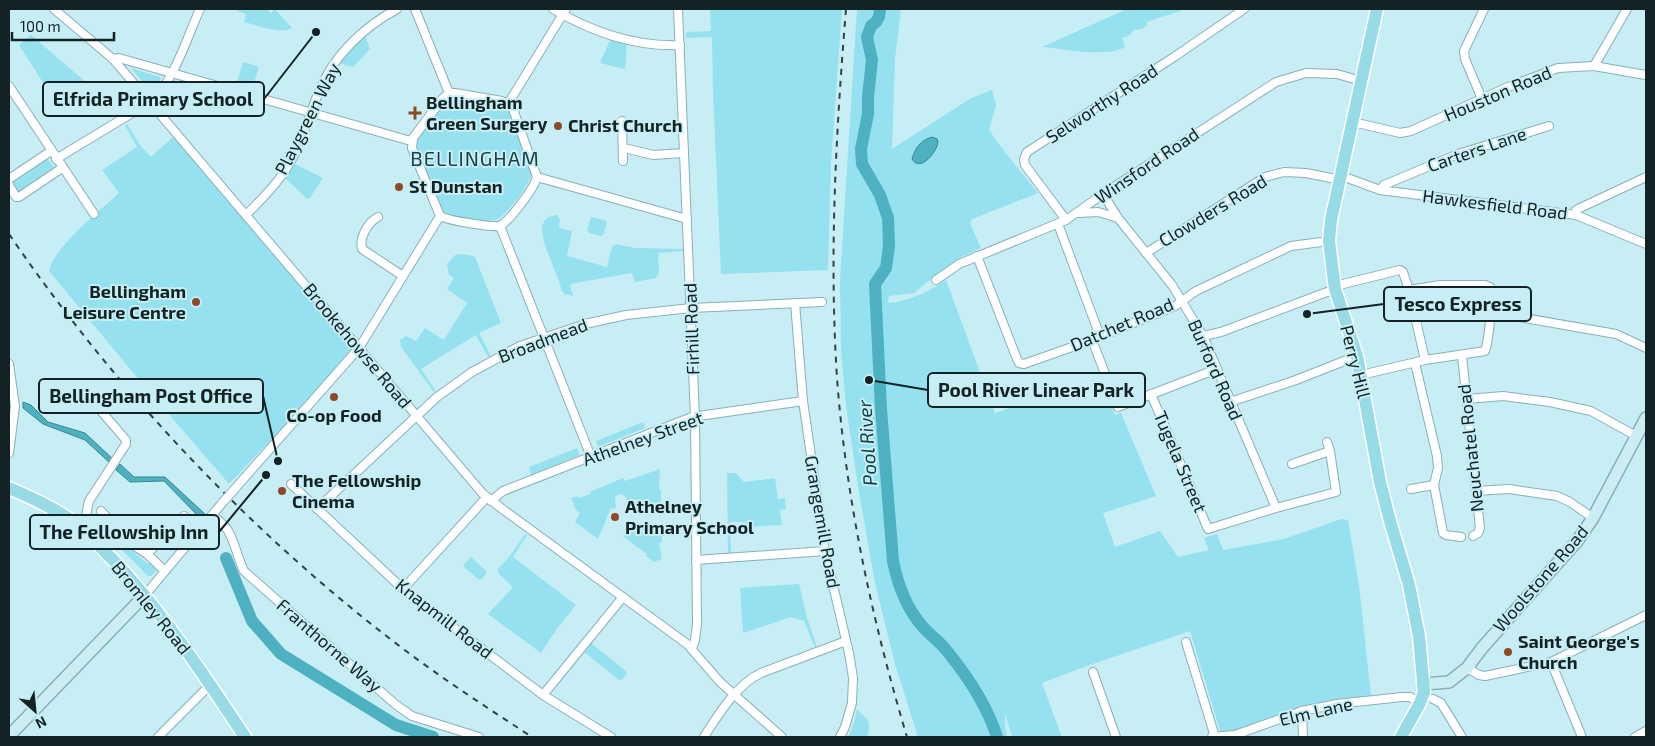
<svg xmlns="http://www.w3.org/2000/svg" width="1655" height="746" viewBox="0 0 1655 746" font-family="'Exo 2',sans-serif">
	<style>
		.green { fill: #95e1ef }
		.water { fill: #4db1c2; stroke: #3c8693 }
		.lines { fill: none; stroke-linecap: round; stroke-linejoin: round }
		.river { stroke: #4db1c2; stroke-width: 12 }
		.street-casing { stroke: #8ab0b7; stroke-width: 10 }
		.secondary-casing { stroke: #8ab0b7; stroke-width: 14 }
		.primary-casing { stroke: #fff; stroke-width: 15 }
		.street { stroke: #fff; stroke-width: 8 }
		.secondary { stroke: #cbedf3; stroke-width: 11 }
		.primary { stroke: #97dbe6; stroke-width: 12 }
		.rail { stroke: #314347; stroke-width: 2; stroke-dasharray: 6 6; stroke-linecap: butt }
		.street-bridge-casing { stroke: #8ab0b7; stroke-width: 10; stroke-linecap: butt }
		.street-bridge { stroke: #fff; stroke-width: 8 }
		.poi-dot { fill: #904925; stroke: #c7eef5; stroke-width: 2 }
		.labels { text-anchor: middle; stroke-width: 4; stroke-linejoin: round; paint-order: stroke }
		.street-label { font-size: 18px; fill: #132225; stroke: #c7eef5 }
		.poi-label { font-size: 18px; font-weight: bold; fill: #132225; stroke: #c7eef5; text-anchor: start }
		.water-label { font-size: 19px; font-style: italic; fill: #134149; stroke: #c7eef5 }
		.quarter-label { font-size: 20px; letter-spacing: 1px; fill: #1d4047; stroke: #c7eef5 }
		.leader { fill: none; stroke: #132225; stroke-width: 2 }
		.callout-dot { fill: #132225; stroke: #c7eef5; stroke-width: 2 }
		.callout { fill: #c7eef5; stroke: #132225; stroke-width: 2 }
		.callout-label { font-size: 19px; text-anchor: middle; font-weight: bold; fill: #132225 }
	</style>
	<rect width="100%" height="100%" fill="#c7eef5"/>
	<g class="green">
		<path d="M238,9h29l4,4 4,-4 17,19c-13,7 -35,-3 -48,-6l2,-8 -9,-3z"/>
		<path d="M710,9h132l-11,155 -3,106 -107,4 -8,-183 -1,-54 -26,1v-6l25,-1z"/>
		<path d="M857,9h44l-6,50 -3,90 79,-51 21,-8 4,15 -7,25c15,22 32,42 49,63l-66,26 -2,4 11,25 -20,9 -19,13 -28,23 -25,3 -1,7c23,-2 39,-11 58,-23l49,133 70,-24 13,-7 2,3 20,-6 15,36 6,-2 35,83 -53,17 12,34 45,-16 18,26 31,-7 -5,-12 13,-4 6,16 61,-11 57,-20 7,1 11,65 12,111 -41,6 -93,29 -16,3 -31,-103 -103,35 -45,17 20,54h-50l-7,-24v13l2,11h-89l-23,-73 -20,-81 -17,-97 -12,-80 -5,-57 -1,-69z"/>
		<path d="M1127,9h59l-39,13v3l-5,4 -8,1 -5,6 -7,2 3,9c-20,11 -61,2 -83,0z"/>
		<path d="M31,35l57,49 18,12 13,18 -2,2 -12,-18 -5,-2 -35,21 -46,-72z"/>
		<path d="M365,35l5,14 -17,18 -14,-4z"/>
		<path d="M610,40l17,4 -2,25 -25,-6z"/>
		<path d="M243,62l16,5 -7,22 -16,-4z"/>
		<path d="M131,68l29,9 1,2 -8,11h-4z"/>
		<path d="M450,97h4l43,7 9,4c7,9 26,57 25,68 -2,9 -26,41 -35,44 -10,3 -47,-4 -55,-10l-24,-60 -1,-5 1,-7z"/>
		<path d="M127,124l13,21 11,12 22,-20 179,208 -1,8 -57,63 -65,68 -99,-115 -81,-98c3,-22 53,-62 70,-78l-17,-23 35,-23 -12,-21z"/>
		<path d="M46,157l10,13 -5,3 -2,-2 -31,21 -6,-9 31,-21 -1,-3z"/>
		<path d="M295,164l28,14 -13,20 -3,1 -22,-21z"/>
		<path d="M557,215l3,4 -1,9 13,3 -5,25 40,11 5,-20 4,-3 19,4 48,1v2l-25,2 1,20 -3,5 -21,4 -3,-9 -57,10 -5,2 3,11 -8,-2 -3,-3c-3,-10 -7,-20 -11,-30 -5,-14 -20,-44 6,-46z"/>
		<path d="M591,217l16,4 -3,13 -3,2 -12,-3 -2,-3z"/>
		<path d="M457,254l12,1 6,2 26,66 -22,10 12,23 -3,1 -12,-22 -55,34 15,22 -2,1 -33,-45 -1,-7 6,-4 10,5 9,-13 19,12 23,-37 -20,-14 7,-11 -5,-3 -2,-11 7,-8z"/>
		<path d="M643,422l2,6 -47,19 -2,-6z"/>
		<path d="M577,448l3,7 -49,20 -2,-8z"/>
		<path d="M660,469l-1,21h2v26l-11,-5 2,-4 -18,-8 -2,4 -4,-2 -2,-4 -5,-3 -5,2 -1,5 1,5 -1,3 -4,-1 -13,31 -23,-17 5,-9 -4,-3 -5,-12 6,-2 2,2 12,-4 -1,-2 33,-14 2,3z"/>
		<path d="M727,473h9l8,9 31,-4 3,21 7,-1 1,11 -6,1 2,15 -37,2v-5h-15l1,31 -3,1z"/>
		<path d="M94,516l37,34 17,14 4,-4 7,8 -8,8h-3l-56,-56z"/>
		<path d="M645,527l2,3 7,-3 8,4v11l-3,1 3,16 -8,3 -8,-6 1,-2 -22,-16 -2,-3z"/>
		<path d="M525,534l2,1 -14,22 63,48 -20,25 -15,23 -53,-39c8,-9 17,-17 25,-27l-14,-13 -1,-5 12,-13z"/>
		<path d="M471,557l15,14v3l-5,6 -3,-1 -15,-13z"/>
		<path d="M799,584l8,34 10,29 -2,1 -11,-27 -13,-4 -48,16 -3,-45z"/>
		<path d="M591,643l35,28 1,3 -5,6h-3l-35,-28z"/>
		<path d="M857,709c10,11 16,13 10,28h-19l6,-14z"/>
	</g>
	<g class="water">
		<path d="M932,137l5,2 1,3c-1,10 -18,31 -26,17 3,-11 9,-19 20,-22z"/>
		<path d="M23,402l8,3 17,17 37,11 29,27 -3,4 -26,-24 -42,-16 -20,-16z"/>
		<path d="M120,464l14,13h31l40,37 -5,4 -36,-37 -34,1 -14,-12z"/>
	</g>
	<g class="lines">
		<g class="river">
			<path d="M880,9l-1,8 -3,5 -5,4 -4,11 5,23 -4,37v17l-7,35 1,15 18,31 8,23 1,28 -3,22 -11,16 6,125 12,152c5,25 13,47 30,66 7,8 17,15 24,24 22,27 40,54 50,86"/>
			<path d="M226,558l26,63 29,33 115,71 37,12"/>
		</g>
		<defs>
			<g id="street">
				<path d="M54,9l59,50 370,435 18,14 186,136 33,38 62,55"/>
				<path d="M415,9l34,84"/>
				<path d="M553,9c39,23 81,38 127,36"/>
				<path d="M678,9l17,408 2,207 -2,16 -3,8"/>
				<path d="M113,59l6,-1 292,83"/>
				<path d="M1594,66l33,-57"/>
				<path d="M9,86l85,128"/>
				<path d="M449,93h6l47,8 6,3 5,5 24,68c-3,12 -27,43 -37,49 -11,1 -50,-5 -60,-10l-28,-68 1,-10 30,-40z"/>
				<path d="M1482,99l-17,-40 -1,-8 20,-42"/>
				<path d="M508,104l58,-95"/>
				<path d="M622,121l1,40"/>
				<path d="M1353,122l47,11 11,-2 97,-44 50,-19 36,-2 52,9"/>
				<path d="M624,148l29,7 31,-2"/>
				<path d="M56,159l91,-55c26,-18 40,-67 53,-95"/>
				<path d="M1342,176l38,14 196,25 70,29"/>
				<path d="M537,177l150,42"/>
				<path d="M9,179l42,-28"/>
				<path d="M9,185l7,12h3l43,-29"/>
				<path d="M1380,190l4,-5 74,-31 91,-28"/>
				<path d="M1103,194l15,24 54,67 31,51 73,172"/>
				<path d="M1079,213l19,-1 20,6"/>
				<path d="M246,215c17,-17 35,-35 46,-56 11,-21 17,-43 26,-65 14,-37 44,-66 79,-85"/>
				<path d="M1576,215v-5l4,-2 66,-31"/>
				<path d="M378,217c-10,5 -19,21 -16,32l41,27"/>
				<path d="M1066,220l-41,-55 -1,-6 3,-7 147,-95 70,-48"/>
				<path d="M1058,224l42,112"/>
				<path d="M500,226l91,231"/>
				<path d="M1146,253l119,-76 19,-5 22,1 35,7"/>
				<path d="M977,256l40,103 2,4 5,1 68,-24 83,-34 21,-15 95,-45 38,-5"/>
				<path d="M936,280l23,-16 107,-44 37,-26 173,-112 30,-9 31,1 24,7"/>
				<path d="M1335,286l65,-16 3,2 6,18 16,70"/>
				<path d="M795,303l8,98 22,150 24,102 4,25 -1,25 -7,24 -5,10"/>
				<path d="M1490,312l126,22 30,14"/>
				<path d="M1203,336l18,-4 114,-43"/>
				<path d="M1092,340l26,67 99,-38"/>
				<path d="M1462,356l18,172 -2,5 -5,3"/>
				<path d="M1415,363l22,93 1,12 -4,17 9,48 3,2 15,2"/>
				<path d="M9,364l6,42 -6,47"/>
				<path d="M1361,375l64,-15 60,-9c4,-11 8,-53 5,-64l-5,-2h-45l-31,5"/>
				<path d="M1151,394l57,135 68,-21 60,-16 -6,-41 -3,-9"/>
				<path d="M1467,399l36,-3 47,6 41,9 45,25"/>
				<path d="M1230,402l66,-22 61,-24"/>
				<path d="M1292,464l38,-13"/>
				<path d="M291,484l112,105 140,106 68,42"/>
				<path d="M1411,489l23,-4"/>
				<path d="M1476,491l33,-2 48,7 13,6 23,16"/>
				<path d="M232,492l127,-144 81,-132"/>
				<path d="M491,501l12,-10 189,-74 111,-16"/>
				<path d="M317,509l120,-112 35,-25 48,-26 65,-22 41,-9 65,-7 131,-6"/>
				<path d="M101,511l32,34 14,9 18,17"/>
				<path d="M213,515c5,5 10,9 14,14 8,12 10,28 17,42l151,133 17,12 67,21"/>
				<path d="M78,526l8,-10 3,-15 37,-57v-4l-25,-29"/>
				<path d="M147,554l37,-38"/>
				<path d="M696,560l129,-9"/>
				<path d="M403,589l84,-92"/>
				<path d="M145,595l78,-93"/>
				<path d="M1186,642l29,95"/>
				<path d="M1551,662l31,75"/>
				<path d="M1467,668l12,7 6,1 66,-14 95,-47"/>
				<path d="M1093,672l23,65"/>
				<path d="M543,695l80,-98"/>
				<path d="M1433,699l8,4 21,34"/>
				<path d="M1302,711l1,26"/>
				<path d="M158,737l52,-52"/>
				<path d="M704,737c14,-22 33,-53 57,-64l85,-32"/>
				<path d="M1212,737l23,-2 67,-24 35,-7 65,-7h8l10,6"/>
				<path d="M1635,737l11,-6"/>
			</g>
			<g id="secondary">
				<path d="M1424,684l25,-2 18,-14 15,-20 96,-108 15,-22 53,-100"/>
				<path d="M9,736l136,-141"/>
			</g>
			<g id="primary">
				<path d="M1377,9l-46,211 -2,21 6,48 22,67 23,126 10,39 19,64 10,51 5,56 -4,11 -19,34"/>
				<path d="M9,488c20,9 42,18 60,31 19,14 34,31 50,47 48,53 87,112 126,171"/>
			</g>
		</defs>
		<use href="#street" class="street-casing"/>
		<use href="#secondary" class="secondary-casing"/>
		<use href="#primary" class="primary-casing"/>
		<use href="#street" class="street"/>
		<use href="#secondary" class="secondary"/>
		<use href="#primary" class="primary"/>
		<g class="rail">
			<path d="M846,9c-10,123 -17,246 -9,369 9,122 35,242 70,359"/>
			<path d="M9,234c103,151 235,292 380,404 46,36 94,67 143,99"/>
		</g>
		<defs>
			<path id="street-bridge" d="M223,502l9,-10"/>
		</defs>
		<use href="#street-bridge" class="street-bridge-casing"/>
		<use href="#street-bridge" class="street-bridge"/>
	</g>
	<g class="poi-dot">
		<path d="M412.5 105.5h5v5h5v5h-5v5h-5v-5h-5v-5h5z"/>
		<circle cx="558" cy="126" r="5"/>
		<circle cx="399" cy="187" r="5"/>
		<circle cx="196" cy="302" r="5"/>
		<circle cx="334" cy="397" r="5"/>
		<circle cx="282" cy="491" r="5"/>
		<circle cx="615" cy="517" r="5"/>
		<circle cx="1508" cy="652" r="5"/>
	</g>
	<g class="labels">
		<g class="street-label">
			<text transform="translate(1498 94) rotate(-23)" y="6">Houston Road</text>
			<text transform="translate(1102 104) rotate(-33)" y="6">Selworthy Road</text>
			<text transform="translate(308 119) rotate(-63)" y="6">Playgreen Way</text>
			<text transform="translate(1477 150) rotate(-19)" y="6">Carters Lane</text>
			<text transform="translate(1147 166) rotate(-34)" y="6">Winsford Road</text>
			<text transform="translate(1495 205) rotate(7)" y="6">Hawkesfield Road</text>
			<text transform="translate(1213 211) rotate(-31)" y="6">Clowders Road</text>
			<text transform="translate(1122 325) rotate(-23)" y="6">Datchet Road</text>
			<text transform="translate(692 329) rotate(-92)" y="6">Firhill Road</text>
			<text transform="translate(543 341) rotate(-21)" y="6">Broadmead</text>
			<text transform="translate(357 346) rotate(50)" y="6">Brookehowse Road</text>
			<text transform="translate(1355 362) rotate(76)" y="6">Perry Hill</text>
			<text transform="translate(1215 370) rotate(66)" y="6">Burford Road</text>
			<text transform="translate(643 439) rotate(-20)" y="6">Athelney Street</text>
			<text transform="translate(1471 448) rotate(-96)" y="6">Neuchatel Road</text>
			<text transform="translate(1180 462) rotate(67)" y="6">Tugela Street</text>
			<text transform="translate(822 522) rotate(80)" y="6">Grangemill Road</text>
			<text transform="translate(1541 579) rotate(-49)" y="6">Woolstone Road</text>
			<text transform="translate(151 608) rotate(51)" y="6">Bromley Road</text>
			<text transform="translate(444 619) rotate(38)" y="6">Knapmill Road</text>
			<text transform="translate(329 646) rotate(41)" y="6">Franthorne Way</text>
			<text transform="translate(1316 712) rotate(-13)" y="6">Elm Lane</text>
		</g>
		<g class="poi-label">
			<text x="426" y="109">Bellingham<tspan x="426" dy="21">Green Surgery</tspan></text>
			<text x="568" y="132">Christ Church</text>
			<text x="409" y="193">St Dunstan</text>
			<text x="186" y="298" text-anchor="end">Bellingham<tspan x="186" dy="21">Leisure Centre</tspan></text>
			<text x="334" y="422" text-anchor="middle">Co-op Food</text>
			<text x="292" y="487">The Fellowship<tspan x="292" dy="21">Cinema</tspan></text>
			<text x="625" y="513">Athelney<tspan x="625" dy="21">Primary School</tspan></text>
			<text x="1518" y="648">Saint George's<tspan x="1518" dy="21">Church</tspan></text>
		</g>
		<g class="water-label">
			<text transform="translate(867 443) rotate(-94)" y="7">Pool River</text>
		</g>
		<g class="quarter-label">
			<text x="475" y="166">BELLINGHAM</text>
		</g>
	</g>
	<path class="leader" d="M316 32L264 99M1307 314L1384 304M869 380L928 390M278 461L263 396M266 475L219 532"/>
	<g class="callout-dot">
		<circle cx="316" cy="32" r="5"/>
		<circle cx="1307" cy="314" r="5"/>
		<circle cx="869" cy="380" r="5"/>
		<circle cx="278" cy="461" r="5"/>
		<circle cx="266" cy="475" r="5"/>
	</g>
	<g class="callout">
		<rect x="43" y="82" width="221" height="34" rx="5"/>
		<rect x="1384" y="287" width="147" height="34" rx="5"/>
		<rect x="928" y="373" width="217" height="34" rx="5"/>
		<rect x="39" y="379" width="224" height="34" rx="5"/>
		<rect x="30" y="515" width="189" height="34" rx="5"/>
	</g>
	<g class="callout-label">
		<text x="153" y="106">Elfrida Primary School</text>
		<text x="1458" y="311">Tesco Express</text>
		<text x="1036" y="397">Pool River Linear Park</text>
		<text x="151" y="403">Bellingham Post Office</text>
		<text x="124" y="539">The Fellowship Inn</text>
	</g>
	<rect width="1655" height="746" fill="none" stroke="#132225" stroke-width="20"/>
	<g transform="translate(35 711) rotate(153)" stroke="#c7eef5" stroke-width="4" paint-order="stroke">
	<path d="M0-4L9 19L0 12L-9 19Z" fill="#132225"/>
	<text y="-8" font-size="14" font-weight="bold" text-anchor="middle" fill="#132225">N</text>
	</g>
	<path d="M12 32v8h102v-8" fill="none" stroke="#132225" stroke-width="2.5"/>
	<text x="20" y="32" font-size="15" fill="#132225" stroke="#c7eef5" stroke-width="4" paint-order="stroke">100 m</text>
</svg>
